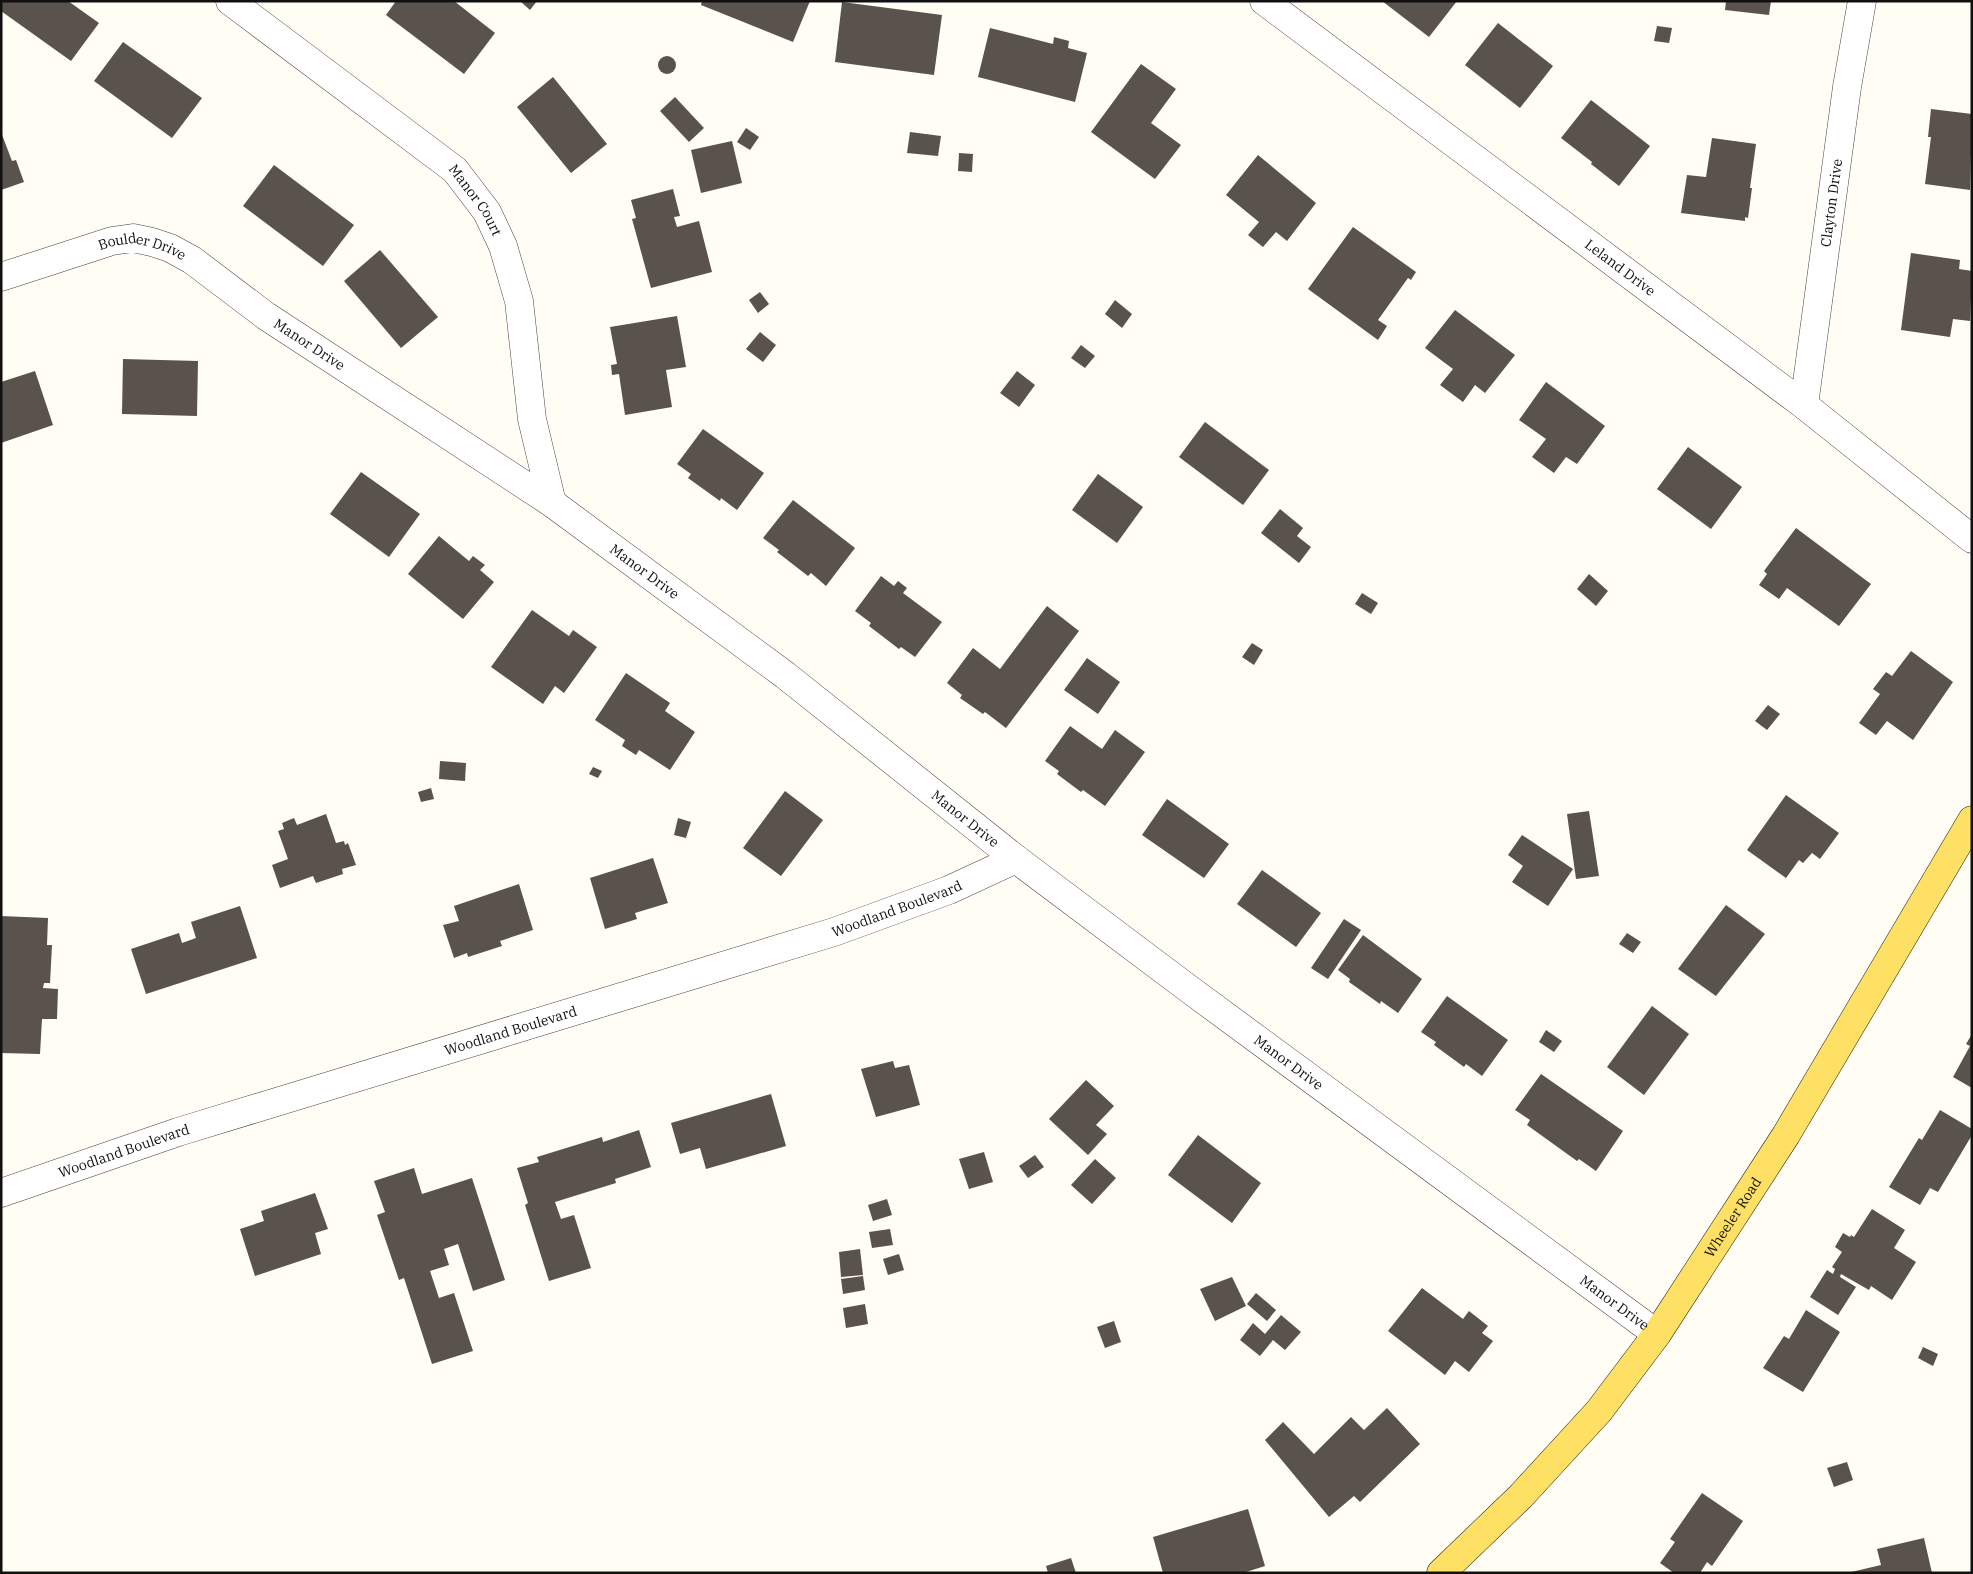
<svg xmlns="http://www.w3.org/2000/svg" width="1973" height="1574" viewBox="0 0 1973 1574" font-family="'IBM Plex Serif',serif">
	<style>
		.building { fill: #5a524c }
		.lines { fill: none; stroke-linecap: round; stroke-linejoin: round }
		.minor-casing { stroke: #434343; stroke-width: 29 }
		.major-casing { stroke: #212121; stroke-width: 29 }
		.minor { stroke: #fff; stroke-width: 28 }
		.major { stroke: #fee164; stroke-width: 28 }
		.labels { text-anchor: middle; stroke-width: 5; stroke-linejoin: round; paint-order: stroke }
		.street-label { font-size: 14px; fill: #101010; stroke: #fff }
	</style>
	<rect width="100%" height="100%" fill="#fffdf4"/>
	<g class="building">
		<path d="M1,1h67l31,22 -28,38 -70,-50z"/>
		<path d="M396,1h58l41,32 -31,41 -78,-59z"/>
		<path d="M520,1h17l-7,9z"/>
		<path d="M702,1h108l-17,41 -92,-37z"/>
		<path d="M1382,1h75l-28,36z"/>
		<path d="M1726,1h45l-2,14 -44,-5z"/>
		<path d="M842,2l100,13 -8,60 -99,-13z"/>
		<path d="M1498,23l55,43 -33,42 -55,-43z"/>
		<path d="M1657,26l15,2 -3,15 -15,-2z"/>
		<path d="M990,28l63,16 1,-7 15,4 -1,7 19,5 -12,49 -97,-25z"/>
		<path d="M123,42l79,56 -30,40 -78,-57z"/>
		<circle cx="667" cy="65" r="9"/>
		<path d="M1141,64l35,25 -25,34 30,22 -26,34 -64,-47z"/>
		<path d="M553,77l54,67 -36,29 -54,-66z"/>
		<path d="M675,97l29,31 -15,14 -29,-31z"/>
		<path d="M1591,100l59,46 -31,40 -28,-22 1,-2 -31,-24z"/>
		<path d="M1931,109l41,5 -2,76 -45,-6 6,-47h-3z"/>
		<path d="M746,128l13,9 -9,13 -13,-8z"/>
		<path d="M1,132l11,29 4,-1 8,22 -23,8z"/>
		<path d="M910,132l31,4 -3,20 -31,-3z"/>
		<path d="M1712,138l44,6 -6,44h2l-4,30 -3,-1v4l-64,-8 6,-38 19,2z"/>
		<path d="M732,141l10,42 -41,10 -10,-43z"/>
		<path d="M959,153l14,1 -1,18 -14,-1z"/>
		<path d="M1258,155l58,48 -29,38 -11,-9 -13,15 -15,-12 11,-13 -33,-27z"/>
		<path d="M274,165l80,60 -31,41 -80,-60z"/>
		<path d="M673,189l7,27 -6,1 3,10 22,-6 13,51 -61,16 -19,-69 4,-1 -5,-18z"/>
		<path d="M1353,227l63,45 -5,8 -3,-2 -30,42 9,6 -9,14 -70,-51z"/>
		<path d="M380,250l58,67 -37,31 -57,-67z"/>
		<path d="M1911,253l49,7 -1,9 13,2 -2,50 -17,-2 -3,18 -49,-7z"/>
		<path d="M760,292l9,12 -11,9 -9,-13z"/>
		<path d="M1115,300l17,14 -10,14 -17,-14z"/>
		<path d="M1455,310l60,45 -30,38 -10,-8 -12,17 -23,-17 13,-16 -28,-21z"/>
		<path d="M677,316l9,51 -20,3 6,37 -47,8 -6,-41 -7,1 -1,-10 6,-1 -7,-37z"/>
		<path d="M760,332l16,13 -13,17 -17,-13z"/>
		<path d="M1081,345l14,11 -10,12 -14,-10z"/>
		<path d="M123,359l75,2 -1,55 -75,-2z"/>
		<path d="M35,371l18,54 -52,18v-61z"/>
		<path d="M1017,371l18,14 -16,22 -19,-14z"/>
		<path d="M1546,382l59,44 -28,38 -11,-7 -12,16 -22,-16 14,-18 -27,-19z"/>
		<path d="M1205,422l64,48 -26,35 -64,-48z"/>
		<path d="M703,429l61,44 -27,37 -16,-12 -1,3 -32,-23 3,-4 -14,-10z"/>
		<path d="M1688,447l54,40 -31,42 -54,-40z"/>
		<path d="M361,472l59,42 -31,43 -59,-43z"/>
		<path d="M1098,474l45,33 -26,36 -45,-33z"/>
		<path d="M793,500l62,48 -29,38 -15,-13 -3,3 -31,-24 2,-2 -16,-12z"/>
		<path d="M1280,509l23,19 -6,8 14,11 -12,16 -38,-30z"/>
		<path d="M1796,528l75,56 -32,42 -52,-38 -8,11 -20,-14 8,-11 -3,-3z"/>
		<path d="M439,536l30,25 4,-5 12,9 -5,5 14,12 -31,37 -55,-45z"/>
		<path d="M1589,574l19,17 -12,15 -19,-17z"/>
		<path d="M881,576l13,10 4,-5 9,7 -4,5 39,29 -27,35 -14,-10 -2,2 -30,-23 2,-3 -16,-12z"/>
		<path d="M1362,593l16,10 -7,11 -16,-10z"/>
		<path d="M1047,606l32,25 -73,97 -21,-16 -2,2 -23,-16 2,-3 -15,-12 26,-35 27,21z"/>
		<path d="M532,610l37,26 4,-6 24,17 -33,46 -9,-7 -12,18 -52,-37z"/>
		<path d="M1252,643l11,7 -9,15 -12,-8z"/>
		<path d="M1911,651l42,31 -40,58 -26,-19 -11,14 -17,-12 21,-29 -7,-5 13,-17 6,4z"/>
		<path d="M1087,658l33,24 -22,32 -34,-24z"/>
		<path d="M626,673l44,30 -5,8 30,21 -25,38 -31,-20 -3,5 -14,-9 3,-6 -30,-20z"/>
		<path d="M1768,705l12,9 -13,16 -12,-9z"/>
		<path d="M1070,726l32,23 13,-19 30,22 -40,54 -22,-16 -2,2 -24,-18 2,-3 -14,-10z"/>
		<path d="M440,761l26,2 -1,18 -26,-2z"/>
		<path d="M593,767l9,4 -4,7 -9,-4z"/>
		<path d="M431,788l3,11 -13,3 -3,-10z"/>
		<path d="M785,791l38,29 -42,56 -38,-28z"/>
		<path d="M1786,795l53,38 -19,26 -8,-6 -9,10 -4,-3 -13,18 -39,-28z"/>
		<path d="M1167,799l62,45 -25,34 -62,-43z"/>
		<path d="M1589,811l10,65 -23,3 -9,-65z"/>
		<path d="M326,814l10,29 8,-2 1,4 3,-2 8,22 -14,4 1,5 -27,9 -3,-7 -33,12 -8,-23 16,-6 -10,-28 6,-2 -2,-6 12,-5 3,7z"/>
		<path d="M678,818l13,4 -5,16 -12,-3z"/>
		<path d="M1522,835l51,34 -25,37 -36,-24 11,-16 -15,-11z"/>
		<path d="M653,858l15,45 -33,10 2,6 -32,10 -15,-51z"/>
		<path d="M1262,870l59,43 -25,34 -59,-43z"/>
		<path d="M519,884l14,46 -33,11 2,5 -34,11 -1,-4 -13,5 -11,-33 16,-4 -5,-15z"/>
		<path d="M1726,905l39,29 -49,62 -38,-27z"/>
		<path d="M240,906l17,52 -111,36 -15,-45 48,-16 3,10 14,-5 -5,-16z"/>
		<path d="M1,916l47,2 -1,27h5l-2,38h-6l-1,5 15,1 -1,30h-15l-2,35 -39,-1z"/>
		<path d="M1344,919l17,11 -33,49 -17,-11z"/>
		<path d="M1627,933l14,9 -8,11 -14,-9z"/>
		<path d="M1363,935l59,44 -24,34 -17,-12 -1,3 -31,-22 1,-3 -12,-9z"/>
		<path d="M1447,996l61,44 -26,36 -16,-12 -2,3 -30,-22 2,-3 -15,-10z"/>
		<path d="M1652,1006l37,28 -45,61 -37,-28z"/>
		<path d="M1546,1030l16,11 -8,11 -15,-10z"/>
		<path d="M1972,1034v54l-19,-11 17,-31 -4,-2z"/>
		<path d="M893,1061l2,7 14,-3 11,40 -44,12 -15,-48z"/>
		<path d="M1541,1074l82,57 -27,40 -17,-12 -2,2 -50,-36 3,-5 -15,-10z"/>
		<path d="M1086,1080l28,26 -18,19 11,9 -19,21 -39,-36z"/>
		<path d="M771,1094l15,52 -80,23 -6,-21 -20,6 -9,-31z"/>
		<path d="M1940,1110l32,19v6l-34,57 -8,-4 -10,17 -31,-18 30,-49 3,2z"/>
		<path d="M639,1130l12,37 -36,12 1,4 -61,19 6,17 13,-4 17,53 -42,13 -24,-76 3,-2 -11,-35 22,-6 -2,-5 65,-20 1,5z"/>
		<path d="M1198,1135l63,48 -29,40 -64,-48z"/>
		<path d="M984,1152l9,30 -24,7 -10,-30z"/>
		<path d="M1035,1155l9,12 -16,11 -9,-12z"/>
		<path d="M1095,1159l21,19 -24,26 -21,-19z"/>
		<path d="M414,1168l8,26 50,-16 33,102 -32,11 -15,-47 -14,5 5,16 -19,6 9,27 15,-5 19,58 -41,13 -28,-86 -5,2 -22,-65 8,-3 -11,-31z"/>
		<path d="M315,1193l13,36 -13,4 6,21 -66,22 -15,-47 24,-8 -3,-10z"/>
		<path d="M887,1199l5,16 -19,6 -5,-16z"/>
		<path d="M1872,1209l33,21 -11,18 22,14 -24,38 -21,-14 -2,4 -28,-16 -1,3 16,10 -18,28 -28,-18 17,-27 6,4 2,-5 -3,-2 10,-15 -7,-5 8,-14 7,4 1,-2 3,2z"/>
		<path d="M890,1229l3,16 -21,3 -3,-16z"/>
		<path d="M860,1249l3,26 -22,2 -2,-25z"/>
		<path d="M899,1254l5,16 -16,5 -5,-16z"/>
		<path d="M863,1276l2,14 -22,4 -2,-15z"/>
		<path d="M1232,1277l14,29 -31,15 -15,-32z"/>
		<path d="M1422,1288l41,31 6,-8 19,15 -6,7 11,8 -24,31 -14,-11 -10,14 -57,-44z"/>
		<path d="M1256,1293l20,17 -9,11 -20,-17z"/>
		<path d="M865,1304l3,20 -22,4 -3,-20z"/>
		<path d="M1806,1310l34,22 -37,60 -40,-24 21,-32 5,3z"/>
		<path d="M1281,1315l20,17 -16,18 -12,-10 -13,16 -20,-16 13,-17 12,11z"/>
		<path d="M1114,1321l7,21 -16,6 -8,-21z"/>
		<path d="M1923,1347l15,7 -5,12 -15,-8z"/>
		<path d="M1387,1408l33,36 -60,58 -6,-6 -25,21 -64,-77 18,-18 31,32 37,-37 13,13z"/>
		<path d="M1847,1462l6,18 -19,7 -7,-19z"/>
		<path d="M1702,1493l41,28 -31,45 -5,-4 -7,11h-26l-14,-10 15,-21 -5,-3z"/>
		<path d="M1248,1509l17,57 -22,7h-80l-10,-36z"/>
		<path d="M1924,1538l8,35h-85l34,-8 -4,-16z"/>
		<path d="M1071,1558l5,15h-28l-2,-7z"/>
	</g>
	<g class="lines">
		<defs>
			<g id="minor">
				<path id="s1" d="M230,1l225,169 32,42 16,34 16,55 13,118 20,84"/>
				<path id="s2" d="M1264,1l540,404 168,134"/>
				<path id="s3" d="M1,277l111,-36 21,-3 19,4 18,6 22,12 74,56 286,187 233,172 231,184 173,130 468,345"/>
				<path id="s4" d="M1804,405l43,-318 15,-86"/>
				<path id="s5" d="M1,1193l177,-61 656,-200 115,-42 67,-31"/>
			</g>
			<g id="major">
				<path id="s6" d="M1441,1573l80,-77 78,-85 58,-77 129,-199 186,-315"/>
			</g>
		</defs>
		<use href="#minor" class="minor-casing"/>
		<use href="#major" class="major-casing"/>
		<use href="#minor" class="minor"/>
		<use href="#major" class="major"/>
	</g>
	<g class="labels">
		<g class="street-label">
			<text dy="5" stroke="none"><textPath href="#s1" startOffset="318">Manor Court</textPath></text>
			<text dy="5" stroke="none"><textPath href="#s4" startOffset="204">Clayton Drive</textPath></text>
			<text dy="5" stroke="none"><textPath href="#s3" startOffset="148">Boulder Drive</textPath></text>
			<text dy="5" stroke="none"><textPath href="#s2" startOffset="445">Leland Drive</textPath></text>
			<text dy="5" stroke="none"><textPath href="#s3" startOffset="346">Manor Drive</textPath></text>
			<text dy="5" stroke="none"><textPath href="#s3" startOffset="751">Manor Drive</textPath></text>
			<text dy="5" stroke="none"><textPath href="#s3" startOffset="1156">Manor Drive</textPath></text>
			<text dy="5" stroke="none"><textPath href="#s5" startOffset="940">Woodland Boulevard</textPath></text>
			<text dy="5" stroke="none"><textPath href="#s5" startOffset="535">Woodland Boulevard</textPath></text>
			<text dy="5" stroke="none"><textPath href="#s3" startOffset="1561">Manor Drive</textPath></text>
			<text dy="5" stroke="none"><textPath href="#s5" startOffset="130">Woodland Boulevard</textPath></text>
			<text dy="5" stroke="none"><textPath href="#s6" startOffset="462">Wheeler Road</textPath></text>
			<text dy="5" stroke="none"><textPath href="#s3" startOffset="1966">Manor Drive</textPath></text>
		</g>
	</g>
	<rect width="1973" height="1574" fill="none" stroke="#101010" stroke-width="5"/>
</svg>
